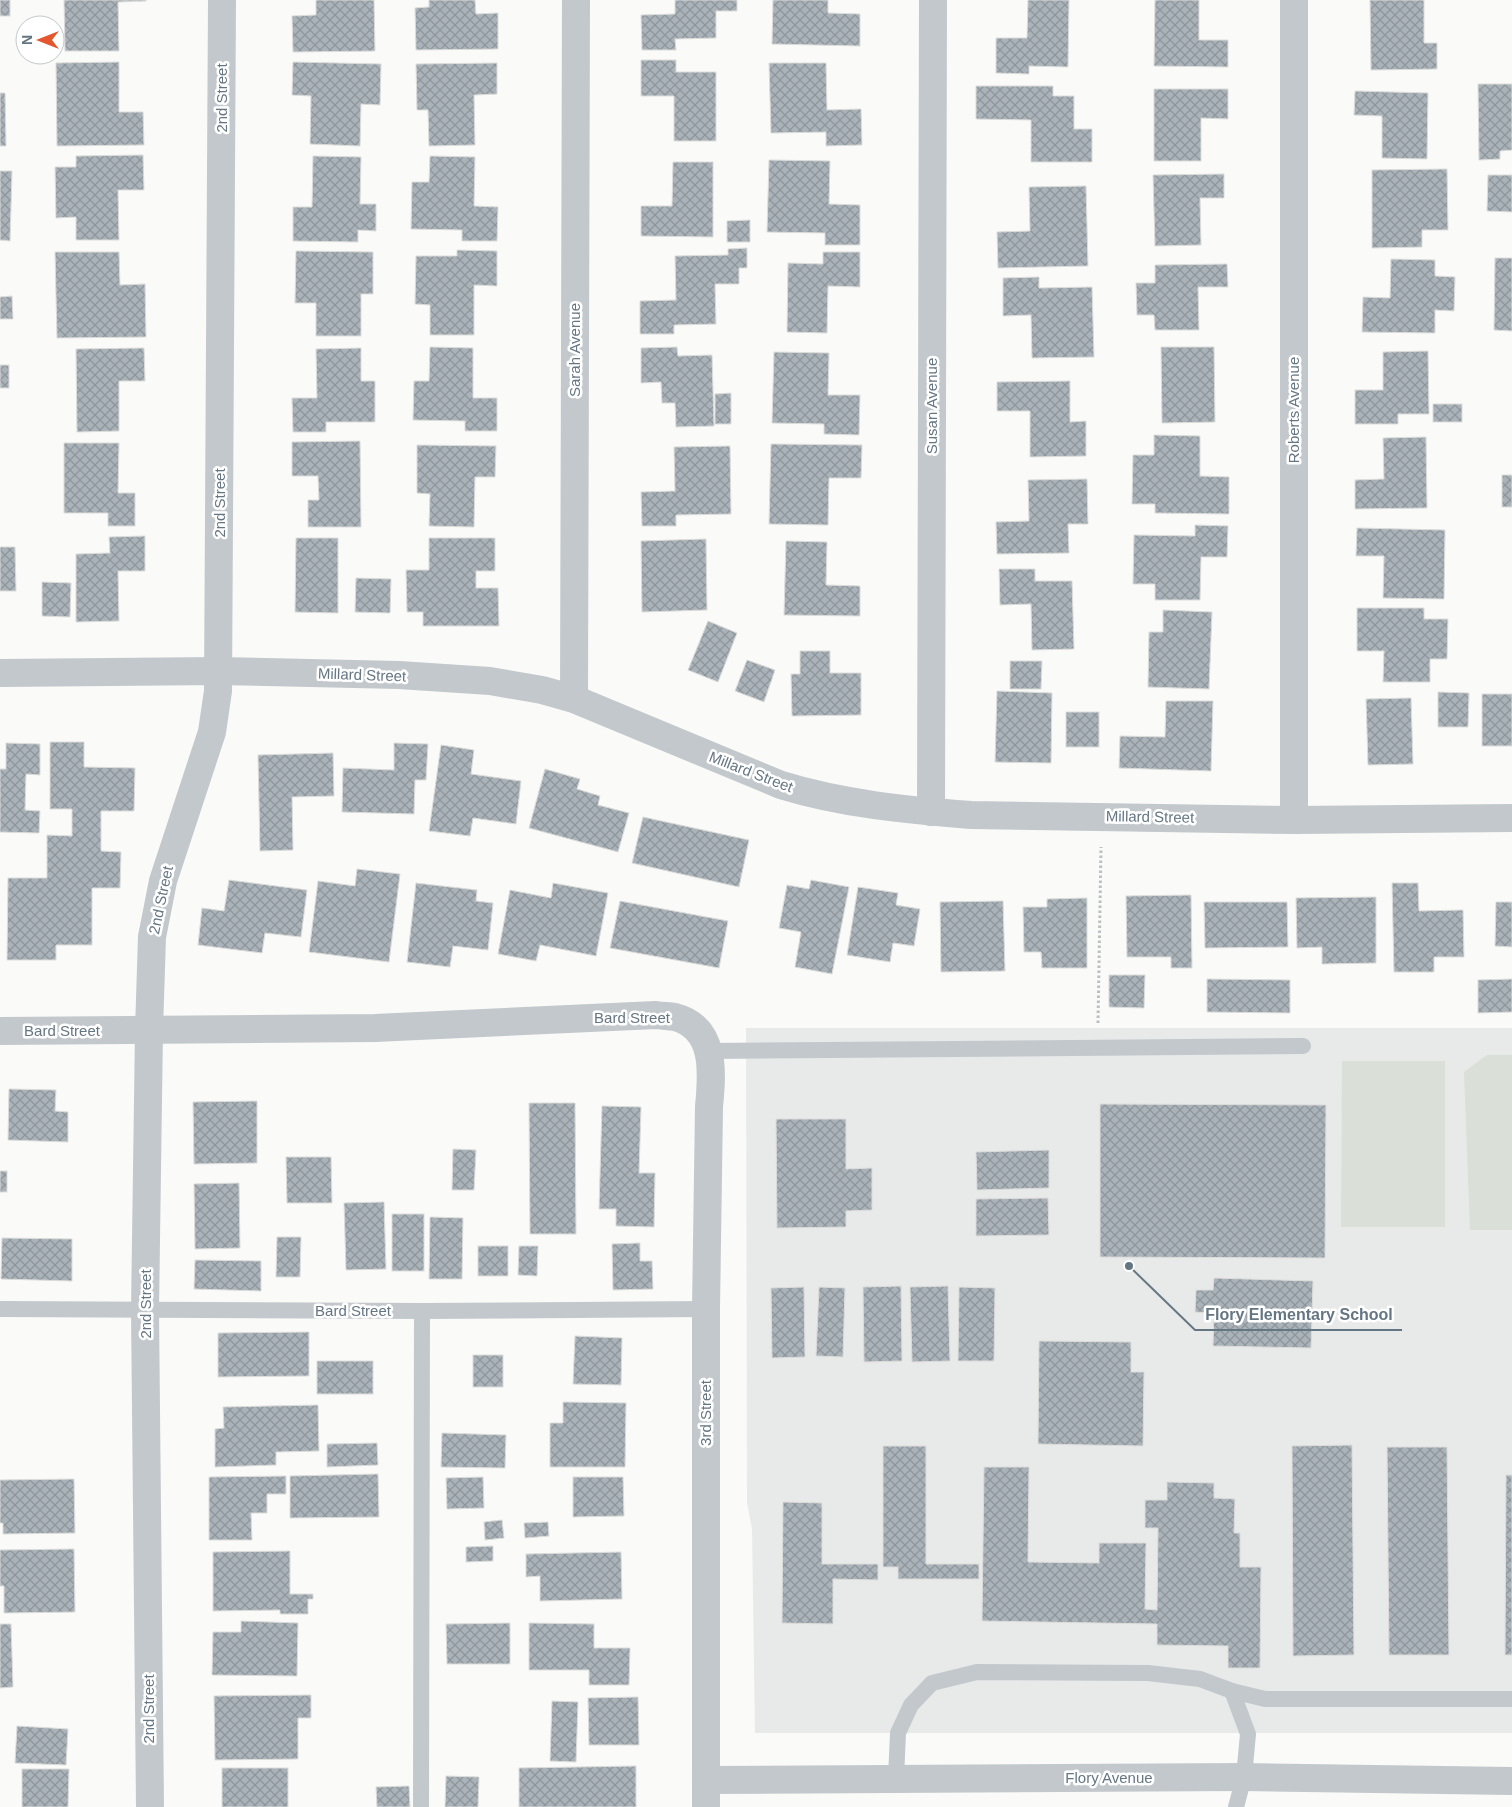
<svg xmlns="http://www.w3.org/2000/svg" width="1512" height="1807" viewBox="0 0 1512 1807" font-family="Helvetica,sans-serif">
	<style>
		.built { fill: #e8e9e9 }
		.grass { fill: #dadfd7 }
		.building { fill: url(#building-cross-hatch); stroke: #dcdcda }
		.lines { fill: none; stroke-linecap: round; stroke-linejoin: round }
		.path { stroke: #bbbfc2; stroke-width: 3; stroke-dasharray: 2.5 2.5; stroke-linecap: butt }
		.lane { stroke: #c3c8cc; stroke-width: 16 }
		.street { stroke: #c3c8cc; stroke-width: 28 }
		.labels { text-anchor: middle; stroke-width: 5; stroke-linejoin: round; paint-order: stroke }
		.street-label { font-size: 15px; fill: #657683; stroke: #fff }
		.leader { fill: none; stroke: #657683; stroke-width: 2 }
		.callout-dot { fill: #657683; stroke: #fff; stroke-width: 2 }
		.callout-label { font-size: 16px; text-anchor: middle; font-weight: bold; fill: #657683; stroke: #fff; stroke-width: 5; stroke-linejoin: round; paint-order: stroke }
	</style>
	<defs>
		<pattern id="building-cross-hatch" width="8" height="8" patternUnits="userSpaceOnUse" patternTransform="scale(1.25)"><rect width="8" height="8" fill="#aab3b9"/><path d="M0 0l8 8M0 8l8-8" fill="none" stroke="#8e969c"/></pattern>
	</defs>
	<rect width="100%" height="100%" fill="#fafaf8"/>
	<path class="built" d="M746,1028h766v705h-757l-3,-204 -5,-26z"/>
	<g class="grass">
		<path d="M1487,1055h25v175h-42l-6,-158z"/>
		<path d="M1342,1061h103v166h-104z"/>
	</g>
	<g class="building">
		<rect x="0" y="0" width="10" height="16"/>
		<path d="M64,0h82v1l-28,1 1,49h-54z"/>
		<path d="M316,0h58l1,51 -82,1 -1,-36 24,-1z"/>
		<path d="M429,0h46l1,14 22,-1v36l-82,1 -1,-42 14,-1z"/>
		<path d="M675,0h62v11h-21v27l-41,1 1,11h-34l-1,-35 34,-1z"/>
		<path d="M773,0h55v13l32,1v32l-88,-2z"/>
		<path d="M1028,0h41l-1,67 -39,-1v8l-33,-1v-35h31z"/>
		<path d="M1155,0h44v40h29v27l-74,-1z"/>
		<path d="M1370,0h54v43h13v26l-66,1z"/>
		<path d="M641,60h35v12h40v69h-42v-45h-33z"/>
		<path d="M119,62v50h24l1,33 -87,1 -1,-83z"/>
		<path d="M293,62l88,2 -1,41 -19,-1 -1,42 -50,-2 1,-48 -19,-1z"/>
		<path d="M497,63v31l-23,1 1,50 -46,1 -1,-36h-11l-1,-46z"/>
		<path d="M769,63h57l1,47 34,-1 1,36 -36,1v-14l-55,1z"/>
		<path d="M1478,84h34v66l-12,1v8l-21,1z"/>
		<path d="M976,86h77v10h21v33h18v33h-61v-42l-55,-1z"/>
		<path d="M1154,89h74v30l-27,-1v43h-47z"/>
		<path d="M1355,91l73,2 -1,66 -45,-1v-42l-28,-1z"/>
		<path d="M0,93h5l1,53h-6z"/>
		<path d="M143,155l1,35h-26l1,50h-43v-23l-20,1 -1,-51h21v-11z"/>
		<path d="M313,156l48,1 -1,47h16v27l-18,-1v12l-65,-1v-34h19z"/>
		<path d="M430,156l45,1 -1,49 24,1 -1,34h-35v-11l-51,-1 1,-47h17z"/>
		<path d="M769,160l61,1 -1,43 31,1v40h-35v-12l-58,-1z"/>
		<path d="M673,162h40v75l-72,-1v-30h31z"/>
		<path d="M1447,169l1,61h-26v17l-50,1v-78z"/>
		<path d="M0,171h12l-2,70 -10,-1z"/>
		<path d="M1224,174v24h-24l1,47 -46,1 -2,-71z"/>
		<path d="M1488,175h24v37l-25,-1z"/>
		<path d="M1086,186l2,80 -90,2 -1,-36 33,-1 -1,-44z"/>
		<path d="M750,220v22h-23v-21z"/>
		<path d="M747,248v20h-8v16h-24l1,40 -42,1v9h-34v-33l36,-1 -1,-44 53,-1v-6z"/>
		<path d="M457,250l40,1v35l-23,-1v50h-44v-30l-15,-1 1,-48h41z"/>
		<path d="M296,251l77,1v42h-12v42h-45v-33h-21z"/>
		<path d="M55,252h64l1,33 25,-1 1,53 -89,1z"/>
		<path d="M823,252h37v35l-32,-1 -1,47 -40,-1 1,-69 35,1z"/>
		<path d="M1495,258h17v73l-18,-1z"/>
		<path d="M1391,259l44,1v16l20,1 -1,34 -19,-1v23l-73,-1 1,-35 27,1z"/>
		<path d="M1227,264l1,23h-30l1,43h-44l-1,-15h-17l-1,-32h19v-18z"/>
		<path d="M1039,277v11l53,-1 2,70 -62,1 -1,-43 -28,1v-38z"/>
		<path d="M12,296l1,23h-13v-22z"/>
		<path d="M430,347l43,1v50h24v33h-32v-10l-52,-1 1,-39h15z"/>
		<path d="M677,347l1,9 34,-1 2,71 -38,1 -1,-24h-13l-1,-21 -20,1v-35z"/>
		<path d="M1161,347h53l1,75 -53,1z"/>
		<path d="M144,348l1,33h-26v50l-42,1 -1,-83z"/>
		<path d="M361,348v33h14v41h-49v10h-33l-1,-34h25l-1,-49z"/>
		<path d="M1428,351l1,63h-31v10h-43v-34h28v-38z"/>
		<path d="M774,352l55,1 -1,42h32l-1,40 -35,-1v-10l-52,-1z"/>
		<rect x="0" y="365" width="9" height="23"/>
		<path d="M1070,381v41l16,-1v35l-56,1v-46h-33v-29z"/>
		<path d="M731,393v31h-16v-30z"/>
		<rect x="1433" y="404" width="29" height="18"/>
		<path d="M1154,435l46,1v40l29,1v37l-74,-1v-9h-23l1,-49h21z"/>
		<path d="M1426,437l1,71 -72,1v-29l29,-1 -1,-41z"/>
		<path d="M360,441l1,86h-53v-27h11l-1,-24h-26v-34z"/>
		<path d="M64,443h55l-1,50h17v33h-27v-13h-44z"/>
		<path d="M771,444l91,1 -1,33h-32l-1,47 -59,-1z"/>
		<path d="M417,445l79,1 -1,31h-20l-1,50 -45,-1 1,-32 -13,-1z"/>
		<path d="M730,446l1,68 -55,1v11h-34l-1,-34 34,-1 -1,-44z"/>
		<rect x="1502" y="475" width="10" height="32"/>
		<path d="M1087,479l1,45h-20l1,29 -72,1 -1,-32 33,-1 -1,-41z"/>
		<path d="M1195,525l33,1 -1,31h-26l-1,43h-45v-16h-22l1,-49 61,1z"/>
		<path d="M1357,528l88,2 -1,69 -61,-1 1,-42h-28z"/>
		<path d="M145,536v35h-27l1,50 -43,1v-68l34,-1 -1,-16z"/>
		<path d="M296,538h42v75l-43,-1z"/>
		<path d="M429,538h66v33h-19v17h22l1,38h-76v-14h-16l-1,-42h23z"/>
		<path d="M706,539l1,71 -65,2 -1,-71z"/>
		<path d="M786,541l41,1 -1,43 34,1v30l-76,-1z"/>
		<path d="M0,547h15l1,44h-16z"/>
		<path d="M999,569h36v12h37l2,68 -42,1 -1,-46 -31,1z"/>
		<path d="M356,578l35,1 -1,34 -35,-1z"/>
		<path d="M42,582l29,1 -1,34 -28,-1z"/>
		<path d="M1357,608h67v11h24l-1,40h-17v23h-47l1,-31h-27z"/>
		<path d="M1163,610l49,2 -3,77 -61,-2 1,-55h14z"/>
		<path d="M708,621l29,12 -19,49 -30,-12z"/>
		<path d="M800,651h30v22h31v42l-69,1 -1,-42h9z"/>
		<path d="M747,660l28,10 -11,32 -29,-11z"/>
		<path d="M1010,661h32l-1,28h-31z"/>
		<path d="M997,691l55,2 -1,70 -56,-1z"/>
		<path d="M1438,692l31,1 -1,34h-30z"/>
		<rect x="1482" y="694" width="30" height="52"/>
		<path d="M1411,698l2,66 -45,1 -2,-66z"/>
		<path d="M1166,701h47l-2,70 -92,-3 1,-32 45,1z"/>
		<rect x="1066" y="712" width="33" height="35"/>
		<path d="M50,742h34v25l51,1 -1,43h-33v40l20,1 -1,36h-28v57h-36v15h-49l1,-82h39v-43l25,1v-27h-22z"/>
		<path d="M6,743l34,1v31l-14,-1 -1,36 15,1 -1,22 -39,-1v-63h6z"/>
		<path d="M394,743l34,1 -2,36h-11l-1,34 -72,-2 1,-44 51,2z"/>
		<path d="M441,745l33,5 -3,24 50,7 -5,43 -43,-6 -3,18 -41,-5z"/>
		<path d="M333,753l1,43 -42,1 1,53 -33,1 -2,-96z"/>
		<path d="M545,769l35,10 -3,10 23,7 -2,9 31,8 -11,39 -89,-24z"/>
		<path d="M643,817l106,23 -10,47 -107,-24z"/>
		<path d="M357,869l43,5 -11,88 -80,-10 9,-71 37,5z"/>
		<path d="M229,880l78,10 -6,47 -36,-4 -3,20 -64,-8 4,-37 22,3z"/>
		<path d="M811,880l38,7 -17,87 -37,-7 6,-35 -22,-4 8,-43 22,4z"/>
		<path d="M416,883l61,7 -1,11 17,2 -5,47 -35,-4 -3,21 -43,-5z"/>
		<path d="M553,883l55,10 -12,63 -56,-11 -4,16 -38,-7 12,-64 41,8z"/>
		<path d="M1392,883h26l1,28 44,-1 1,47h-30v15h-40z"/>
		<path d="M858,887l40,6 -2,12 24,4 -6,37 -21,-3 -3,19 -43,-7z"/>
		<path d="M1191,895l1,73h-21v-11h-44l-1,-61z"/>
		<path d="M1376,897v66l-54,1v-17l-25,1 -1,-50z"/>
		<path d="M1087,898v70h-45l-1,-16h-17l-1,-45h24v-8z"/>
		<path d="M620,901l108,20 -9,47 -109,-20z"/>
		<path d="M1003,901l2,70 -64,1 -1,-70z"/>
		<path d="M1204,902h83l1,45 -83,1z"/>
		<path d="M1496,902h16v45l-17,-1z"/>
		<path d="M1109,975h36l-1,33 -35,-1z"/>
		<path d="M1207,979l83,1v33l-83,-1z"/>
		<path d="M1512,979v33l-34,1v-33z"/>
		<path d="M9,1089l47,1 -1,21 13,1v30l-60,-2z"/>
		<path d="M257,1101v62l-63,1 -1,-62z"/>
		<path d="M529,1103h46l1,131h-46z"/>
		<path d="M1100,1104l226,1 -1,153 -225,-1z"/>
		<path d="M602,1106l39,1 -2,66h16l-1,54 -38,-1v-17h-17z"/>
		<path d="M776,1119h70v50l26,-1v42l-26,1v16l-69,1z"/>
		<path d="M453,1149l23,1 -2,40h-22z"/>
		<path d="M1049,1150v38l-72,2 -1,-38z"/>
		<path d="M286,1157h45l1,46h-45z"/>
		<rect x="0" y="1171" width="7" height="21"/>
		<path d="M239,1183l1,65 -45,1 -1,-65z"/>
		<path d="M1048,1198l1,37 -73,1v-37z"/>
		<path d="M384,1202l2,67 -40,1 -2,-67z"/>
		<rect x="392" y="1214" width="32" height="57"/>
		<path d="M430,1217l33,1 -1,61h-33z"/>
		<path d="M277,1237h24l-1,40h-24z"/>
		<path d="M2,1238l70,1v42l-71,-2z"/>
		<path d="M640,1243v18h12l1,28 -40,1 -1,-46z"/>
		<rect x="478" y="1246" width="30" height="30"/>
		<path d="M519,1246h19l-1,30 -19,-1z"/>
		<path d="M195,1260l66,1v30l-67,-2z"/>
		<path d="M1214,1278l99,3 -2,67 -98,-2 1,-33 -19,-1 1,-22h17z"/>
		<path d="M901,1286l1,75 -38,1 -1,-75z"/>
		<path d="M948,1286l2,75 -38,1 -2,-75z"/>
		<path d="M804,1287l1,70 -33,1 -1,-70z"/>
		<path d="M819,1287l26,1 -2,69 -27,-1z"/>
		<path d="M959,1287l36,1 -1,73h-36z"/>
		<path d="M309,1332v44l-91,1v-44z"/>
		<path d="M575,1336l47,2 -1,47 -48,-1z"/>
		<path d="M1039,1341l92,1v30h13l-1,74 -105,-2z"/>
		<rect x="473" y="1355" width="30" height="32"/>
		<rect x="317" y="1361" width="56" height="33"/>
		<path d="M563,1402l63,1 -1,64h-75v-44h13z"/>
		<path d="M318,1405l1,46 -43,1v13l-61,2v-38l9,-1 -1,-21z"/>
		<path d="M442,1433l64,2 -1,33 -64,-1z"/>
		<path d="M377,1443l1,22 -51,2v-23z"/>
		<path d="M1352,1445l2,210 -61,1 -1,-210z"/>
		<path d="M883,1446h43v118h53v15h-81v-12h-15z"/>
		<path d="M1387,1447h60l2,208h-60z"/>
		<path d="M984,1467h45l-1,95 71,1v-20h47l-1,66 12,1 1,-82h-13v-28h22v-18l47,1v15l21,1 -1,34h6v34h21l-1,101h-32v-22l-71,-1v-21l-175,-3z"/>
		<path d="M378,1474l1,43 -89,1v-42z"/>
		<path d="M1506,1475h6v180h-7z"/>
		<path d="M286,1476v18h-19v19h-16l1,27h-43v-63z"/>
		<path d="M483,1477l1,31 -37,1 -1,-31z"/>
		<path d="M573,1477h50l1,39 -51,1z"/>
		<path d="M74,1479l1,54 -72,1v-11h-3v-43z"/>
		<path d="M783,1502l39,1v61h56v16l-45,-1v45l-51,-1z"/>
		<path d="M502,1520l2,18 -19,2 -1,-18z"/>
		<path d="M548,1522l1,14 -24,2 -1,-15z"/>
		<path d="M493,1546v15l-27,1v-15z"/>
		<path d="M74,1549l1,63 -71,1v-27h-4v-36z"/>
		<path d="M290,1551v43h23v5h-5v15h-28v-4l-67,1v-59z"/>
		<path d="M621,1552l1,47 -82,2v-25l-14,1v-23z"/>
		<path d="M241,1621l57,2 -1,53 -85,-1 1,-43h28z"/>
		<path d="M510,1623v41h-63l-1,-40z"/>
		<path d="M529,1623l65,1v24h36l-1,37h-40v-15h-60z"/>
		<path d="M0,1624h11l2,63 -13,1z"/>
		<path d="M311,1695v23h-13v41l-83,1 -1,-64z"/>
		<path d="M638,1697l1,48h-50l-1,-47z"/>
		<path d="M552,1701l26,1 -2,60 -26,-1z"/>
		<path d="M17,1726l51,3 -2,36 -51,-2z"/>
		<path d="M636,1766v41h-117v-39z"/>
		<rect x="222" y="1768" width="66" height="39"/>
		<path d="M22,1769h47l-1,38h-46z"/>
		<path d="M446,1776l33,1 -1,30h-33z"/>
		<path d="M409,1786l1,21h-33l-1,-20z"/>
	</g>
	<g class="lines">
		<path class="path" d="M1098,1023l3,-176"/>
		<g class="lane">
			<path d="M708,1051l595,-5"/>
			<path d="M0,1309l422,2 284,-2"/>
			<path d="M1232,1691l16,43 -4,43 -8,30"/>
			<path d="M896,1778l2,-45 13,-28 21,-22 45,-11 171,1 52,6 32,12 33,8h247"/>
			<path d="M421,1807l1,-496"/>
		</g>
		<g class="street">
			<path d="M0,673l218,-2 181,4 91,6 52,9 32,9 207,86c62,19 126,25 190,30l323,5 218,-2"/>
			<path d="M574,699l2,-699"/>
			<path d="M931,812l2,-812"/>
			<path d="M1294,820v-820"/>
			<path d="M0,1031l375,-3 281,-13c6,1 13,1 19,2 42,11 37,58 34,90l-3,202v498"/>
			<path d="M706,1780l538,-3 268,4"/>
			<path d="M150,1807l-5,-497 4,-280 3,-93 11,-56 49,-149 6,-41 4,-691"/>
		</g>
	</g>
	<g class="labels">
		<g class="street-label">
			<text transform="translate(222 98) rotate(-90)" y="5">2nd Street</text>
			<text transform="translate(575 350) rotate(-90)" y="5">Sarah Avenue</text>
			<text transform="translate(932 406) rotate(-90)" y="5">Susan Avenue</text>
			<text transform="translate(1294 410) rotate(-90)" y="5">Roberts Avenue</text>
			<text transform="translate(220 503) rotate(-90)" y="5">2nd Street</text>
			<text transform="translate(362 675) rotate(2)" y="5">Millard Street</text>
			<text transform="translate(751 772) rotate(21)" y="5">Millard Street</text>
			<text transform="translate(1150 817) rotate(1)" y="5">Millard Street</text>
			<text transform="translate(161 900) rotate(-78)" y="5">2nd Street</text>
			<text x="632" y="1023">Bard Street</text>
			<text x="62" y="1036">Bard Street</text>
			<text transform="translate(146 1304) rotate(-90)" y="5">2nd Street</text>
			<text x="353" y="1316">Bard Street</text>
			<text transform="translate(706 1413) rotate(-90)" y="5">3rd Street</text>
			<text transform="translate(149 1709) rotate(-90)" y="5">2nd Street</text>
			<text x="1109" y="1783">Flory Avenue</text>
		</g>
	</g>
	<path class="leader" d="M1129 1266L1195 1330H1402"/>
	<circle class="callout-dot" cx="1129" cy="1266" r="5"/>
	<g class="callout-label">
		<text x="1299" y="1320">Flory Elementary School</text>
	</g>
	<g transform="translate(40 40) rotate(270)"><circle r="24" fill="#ffffff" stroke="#c1c8cd"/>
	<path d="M0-4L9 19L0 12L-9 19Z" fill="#e4572e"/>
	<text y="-8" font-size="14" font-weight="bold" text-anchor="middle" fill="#657683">N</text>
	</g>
</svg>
